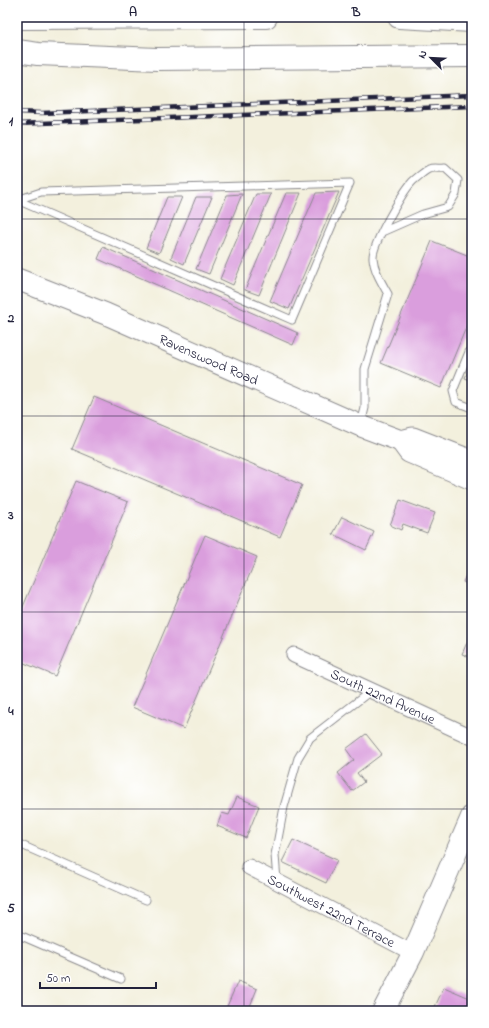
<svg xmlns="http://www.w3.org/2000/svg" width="489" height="1028" viewBox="0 0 489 1028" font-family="'Indie Flower',sans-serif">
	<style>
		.building { fill: #da9edd }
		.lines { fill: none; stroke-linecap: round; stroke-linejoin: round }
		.lane-casing { stroke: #8a898c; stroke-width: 9 }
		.street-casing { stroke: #8a898c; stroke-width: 17 }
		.secondary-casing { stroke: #8a898c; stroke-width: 23 }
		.highway-casing { stroke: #8a898c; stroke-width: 24 }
		.lane { stroke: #fff; stroke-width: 7 }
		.street { stroke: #fff; stroke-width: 15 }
		.secondary { stroke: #fff; stroke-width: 21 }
		.highway { stroke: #fff; stroke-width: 22 }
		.rail-casing { stroke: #22223b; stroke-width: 4.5 }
		.rail { stroke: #fff; stroke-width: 3; stroke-dasharray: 9; stroke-linecap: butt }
		.grid { fill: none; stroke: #22223b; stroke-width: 1; stroke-opacity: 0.55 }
		.labels { text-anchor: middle; stroke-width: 4; stroke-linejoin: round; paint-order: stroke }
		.street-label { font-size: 14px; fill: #22223b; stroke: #fff }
		.neatline { fill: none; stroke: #22223b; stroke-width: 1.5 }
		.grid-label { font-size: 13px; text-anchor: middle; font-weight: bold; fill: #22223b }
	</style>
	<rect width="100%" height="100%" fill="#fff"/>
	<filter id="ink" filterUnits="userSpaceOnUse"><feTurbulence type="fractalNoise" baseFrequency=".025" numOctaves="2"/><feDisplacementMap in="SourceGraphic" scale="8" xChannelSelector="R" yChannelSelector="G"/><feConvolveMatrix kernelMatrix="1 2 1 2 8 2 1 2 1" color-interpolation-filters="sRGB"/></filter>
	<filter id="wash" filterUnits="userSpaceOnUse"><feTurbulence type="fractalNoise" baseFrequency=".012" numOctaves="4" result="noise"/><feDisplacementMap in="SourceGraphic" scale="16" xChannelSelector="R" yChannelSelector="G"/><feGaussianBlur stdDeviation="0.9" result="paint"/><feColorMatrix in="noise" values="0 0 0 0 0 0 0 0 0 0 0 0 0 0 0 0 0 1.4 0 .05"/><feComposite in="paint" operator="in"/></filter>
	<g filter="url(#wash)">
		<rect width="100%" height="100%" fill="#f3f0dd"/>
		<g id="blocks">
			<g class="building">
				<path d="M339,192l-50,117 -19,-8 46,-108z"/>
				<path d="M286,193h15l-42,102 -14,-5z"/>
				<path d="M242,194l-33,80 -13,-5 31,-74z"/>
				<path d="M256,194h15l-38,91 -13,-6z"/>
				<path d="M167,197h15l-23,56 -13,-5z"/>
				<path d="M196,197h16l-28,67 -13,-6z"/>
				<path d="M432,241l40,16v56l-31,75 -60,-25z"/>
				<path d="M103,247l195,86 -5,12 -195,-86z"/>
				<path d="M472,361v20l-7,-3z"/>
				<path d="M94,397l208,88 -22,52 -208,-88z"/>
				<path d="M76,481l52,21 -73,174 -38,-16v-39z"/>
				<path d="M400,500l35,13 -8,20 -24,-9 -2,6 -11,-5z"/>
				<path d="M342,517l32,15 -8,18 -33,-16z"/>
				<path d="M205,535l52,22 -73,172 -52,-22z"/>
				<path d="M472,553v10l-4,-2z"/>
				<path d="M470,566l2,1v19l-9,-4z"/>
				<path d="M472,631v27l-10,-4z"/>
				<path d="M366,734l16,20 -25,19 7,9 -12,9 -14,-18 16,-13 -8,-11z"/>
				<path d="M237,797l22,9 -13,32 -29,-12 5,-13 7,2z"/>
				<path d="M293,840l44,20 -11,23 -44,-21z"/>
				<path d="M238,981l19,8 -9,22h-23z"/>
				<path d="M444,987l28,12 -1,12h-38z"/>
			</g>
		</g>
	</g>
	<g filter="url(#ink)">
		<use href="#blocks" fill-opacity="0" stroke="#8a898c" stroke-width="1"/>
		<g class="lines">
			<defs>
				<g id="lane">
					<path d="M17,200l24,-8 309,-9 -58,137 -275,-120"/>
					<path d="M469,352l-16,39 3,11 16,6"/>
					<path d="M361,424l4,-16v-39l23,-75c-6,-11 -14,-23 -15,-36 -1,-14 30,-66 39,-76 3,-3 14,-12 17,-13 4,-2 11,0 16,-1l13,12 -2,14 -8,13 -25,7 -41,18"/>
					<path d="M17,843l129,57"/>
					<path d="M277,881l-2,-26 9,-48 14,-49 12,-20 62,-48"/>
					<path d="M17,934l104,45"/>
				</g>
				<g id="street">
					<path id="s1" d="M294,655l178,82"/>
					<path id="s2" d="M249,867l164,86"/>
				</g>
				<g id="secondary">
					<path id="s3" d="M17,279l89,35 255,112 40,15 12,-3 59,23"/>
					<path d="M401,441l8,11 63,27"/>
					<path d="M383,1011l30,-58 59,-137"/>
				</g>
				<g id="highway">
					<path d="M399,17l73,4"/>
					<path d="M17,18l249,-1"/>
					<path d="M17,51l21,3 119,5 315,-3"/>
				</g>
			</defs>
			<use href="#lane" class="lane-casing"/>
			<use href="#street" class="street-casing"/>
			<use href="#secondary" class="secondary-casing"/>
			<use href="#highway" class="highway-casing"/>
			<use href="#lane" class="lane"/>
			<use href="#street" class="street"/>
			<use href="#secondary" class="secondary"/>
			<use href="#highway" class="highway"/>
			<defs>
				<g id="rail">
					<path d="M17,112l25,1 430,-18"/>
					<path d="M17,124l455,-18"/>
				</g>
			</defs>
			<use href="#rail" class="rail-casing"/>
			<use href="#rail" class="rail"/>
		</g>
	</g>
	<path class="grid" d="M244,17v994M17,219h455M17,416h455M17,612h455M17,809h455"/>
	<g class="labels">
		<g class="street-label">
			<text dy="5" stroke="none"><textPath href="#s3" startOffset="208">Ravenswood Road</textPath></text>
			<text dy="5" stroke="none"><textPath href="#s1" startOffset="98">South 22nd Avenue</textPath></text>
			<text dy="5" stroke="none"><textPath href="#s2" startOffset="93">Southwest 22nd Terrace</textPath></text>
		</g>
	</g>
	<rect width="489" height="1028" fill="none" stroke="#fff" stroke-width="44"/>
	<g transform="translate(431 58) rotate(294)" stroke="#ffffff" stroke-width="3" paint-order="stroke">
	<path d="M0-3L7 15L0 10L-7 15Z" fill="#22223b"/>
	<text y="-6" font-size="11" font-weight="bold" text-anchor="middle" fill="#22223b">N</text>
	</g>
	<path d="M40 982v6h116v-6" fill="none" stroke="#22223b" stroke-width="2"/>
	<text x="46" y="982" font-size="12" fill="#22223b" stroke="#ffffff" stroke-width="3" paint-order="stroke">50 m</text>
	<rect x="22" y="22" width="445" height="984" class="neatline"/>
	<g class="grid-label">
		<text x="133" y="16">A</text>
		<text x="356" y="16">B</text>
		<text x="11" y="125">1</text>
		<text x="11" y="322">2</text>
		<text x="11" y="519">3</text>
		<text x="11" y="715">4</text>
		<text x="11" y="912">5</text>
	</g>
</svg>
